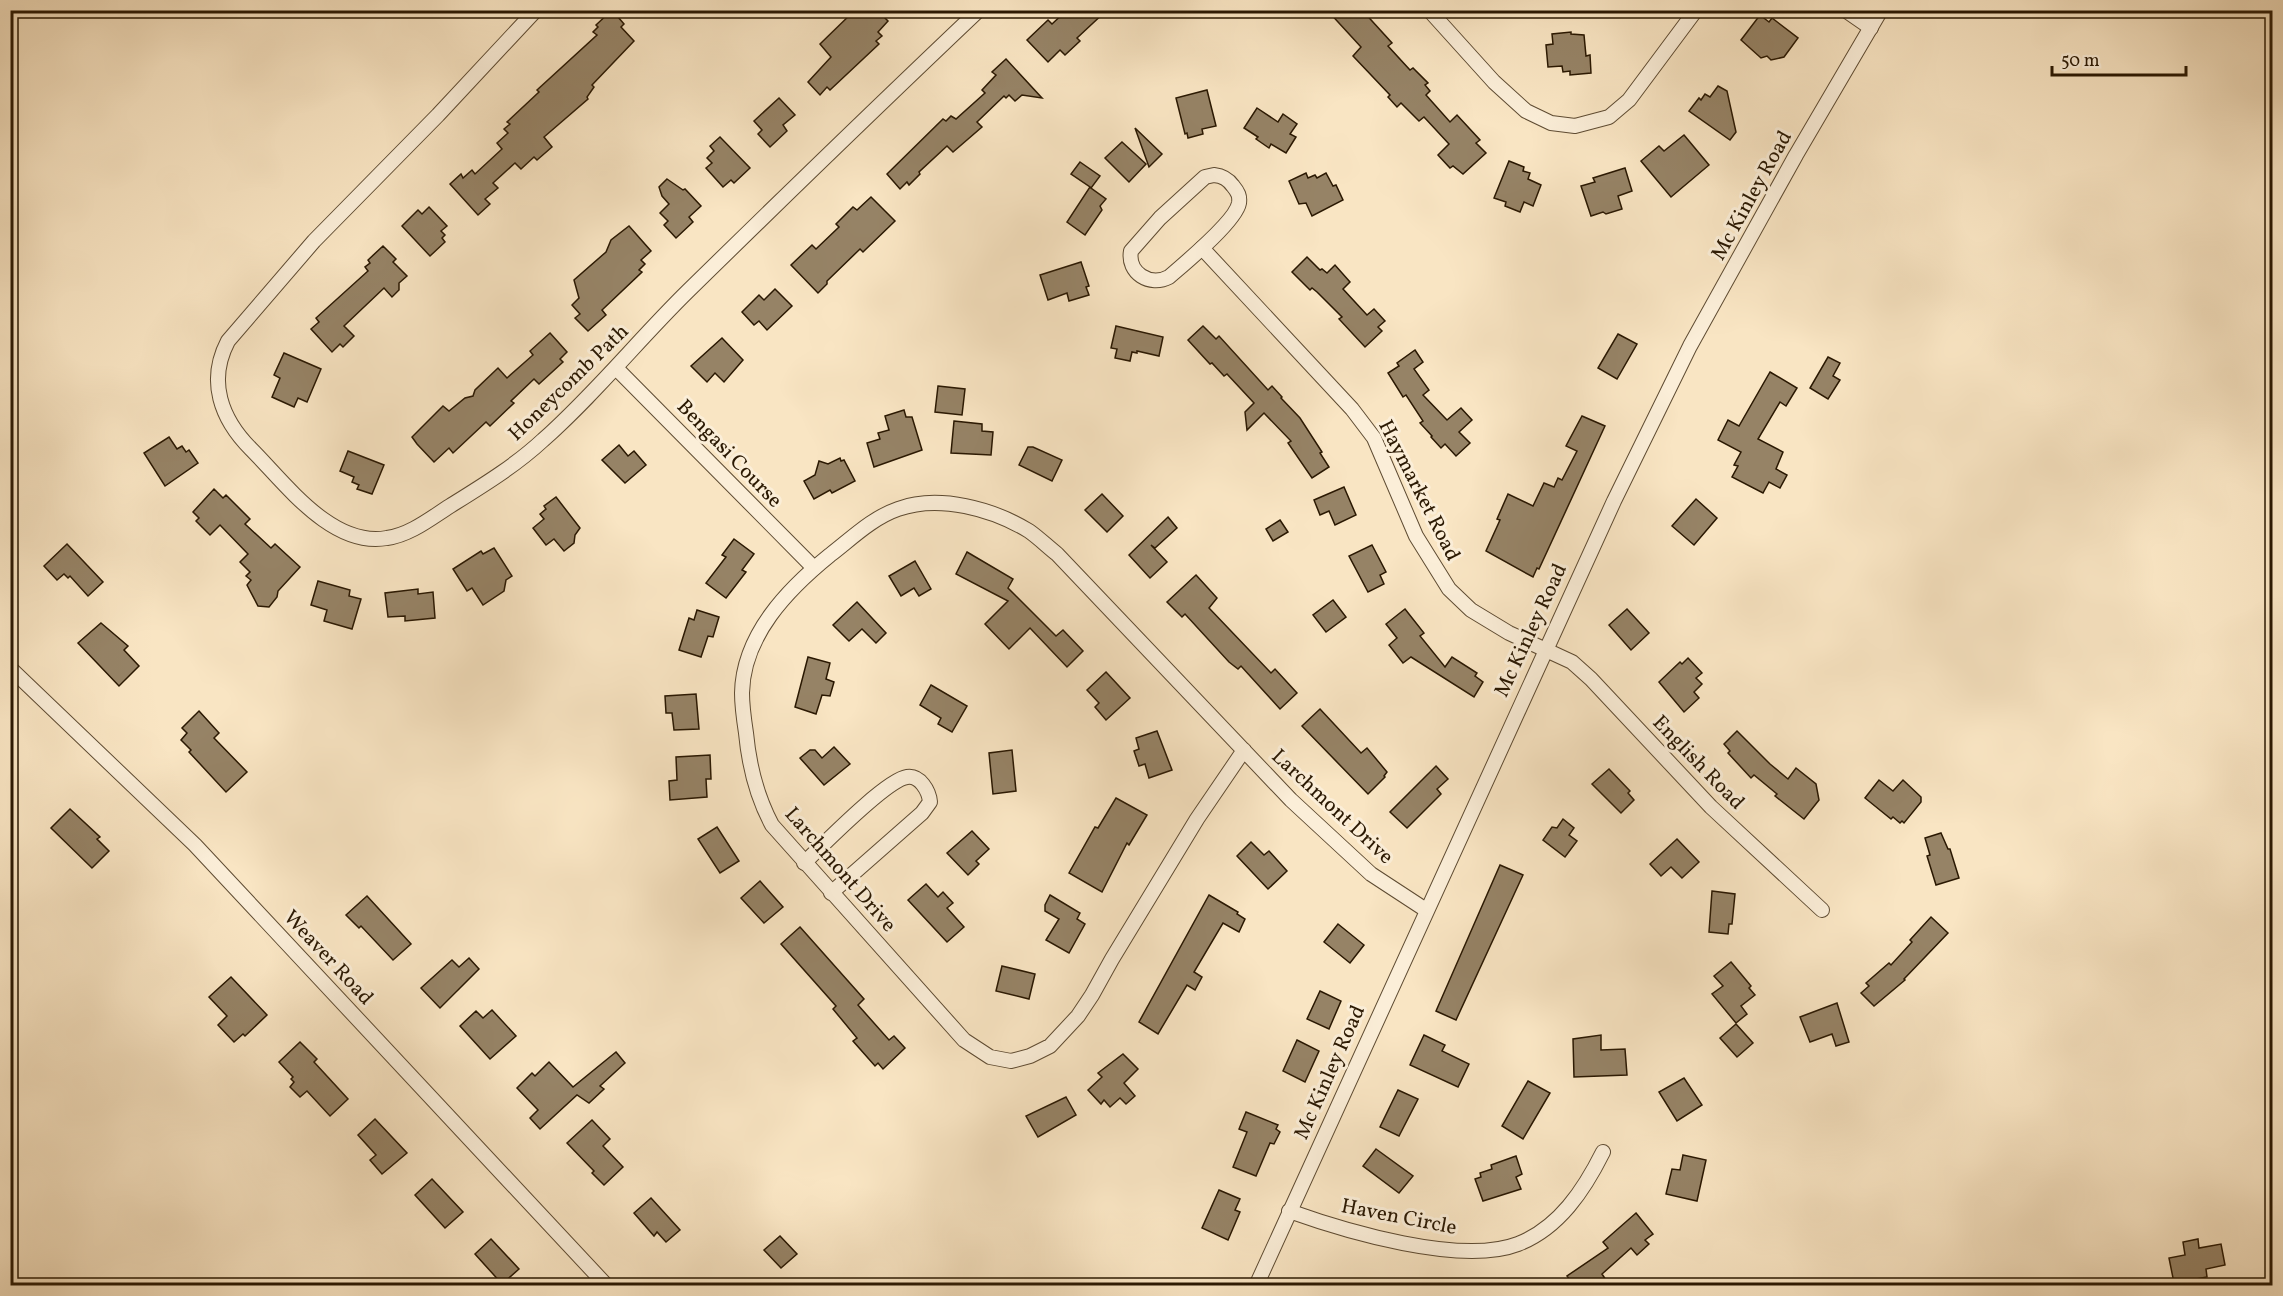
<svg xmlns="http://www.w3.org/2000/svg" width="2283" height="1296" viewBox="0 0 2283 1296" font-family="Vollkorn,serif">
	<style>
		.building { fill: #968366; stroke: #2a1802; stroke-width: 1.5 }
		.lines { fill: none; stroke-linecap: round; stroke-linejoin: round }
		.minor-casing { stroke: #5e4b32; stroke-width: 16 }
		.minor { stroke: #fbeed8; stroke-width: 14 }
		.labels { text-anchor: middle; stroke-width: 6; stroke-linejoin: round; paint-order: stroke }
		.street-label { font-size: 21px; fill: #2a1802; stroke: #fbeed8 }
	</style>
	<rect width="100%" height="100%" fill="#f9e5c3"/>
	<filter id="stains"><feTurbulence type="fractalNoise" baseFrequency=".00333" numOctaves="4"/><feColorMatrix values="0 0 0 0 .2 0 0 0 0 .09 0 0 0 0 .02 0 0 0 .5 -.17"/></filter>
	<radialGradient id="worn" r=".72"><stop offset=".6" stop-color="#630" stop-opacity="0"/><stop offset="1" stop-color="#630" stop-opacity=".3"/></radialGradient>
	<g class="building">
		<path d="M612,10l12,14 -3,3 13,14 -42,44 2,2 -7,10 1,2 -44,38 8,10 -15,13 -3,-3 -13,12 -6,-6 -22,20 5,5 -13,11 5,5 -12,11 -28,-31 11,-10 2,4 9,-8 3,4 27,-25 -5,-6 11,-10 -4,-4 6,-5 -3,-2 32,-30 -2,-2 60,-55 -4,-3 5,-5 -2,-2z"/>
		<path d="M855,10h22l11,11 -10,11 4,4 -6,5 3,3 -49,46 -3,-3 -7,8 -12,-13 23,-25 -11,-13z"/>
		<path d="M1067,10h40l-30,28 3,3 -15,14 -5,-5 -12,12 -21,-22 21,-20 4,4z"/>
		<path d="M1327,10h35l30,33 -4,3 22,24 3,-2 15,15 -3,2 5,6 -4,4 24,27 7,-7 23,25 -4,3 10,10 -23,21 -10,-8 -3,2 -12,-13 11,-11 -25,-27 -5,4 -18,-18 -4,4 -9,-10 2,-2 -37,-39 8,-9z"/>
		<path d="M1760,15l9,7 3,-4 26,20 -14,19 -13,3 -4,-4 -6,2 -20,-18z"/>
		<path d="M1571,32v2l13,1 2,21 4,-1 1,18 -21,2v-4l-7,1 -1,-6 -14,1 -2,-22 7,-1 -1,-10z"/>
		<path d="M1006,59l36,39 -20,-3 -7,6 -6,-6 -3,3 -2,-2 -27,26 5,5 -29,25 -6,-6 -28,26 1,2 -11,11 -2,-3 -7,7 -13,-15 56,-55 3,2 5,-5 5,3 29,-26 -3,-3 14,-15 -4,-3z"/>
		<path d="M1718,86l9,5 9,41 -6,8 -41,-29 10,-13 2,2 4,-6 5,3z"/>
		<path d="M1207,90l9,36 -14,3 1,5 -15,4 -1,-5 -2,1 -9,-36z"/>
		<path d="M779,98l16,17 -12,10 4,6 -17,16 -12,-13 4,-4 -8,-9z"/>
		<path d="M1257,108l21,14 5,-8 14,10 -7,10 6,3 -10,16 -15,-9 -2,4 -13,-9 2,-2 -14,-9z"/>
		<path d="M1135,128l27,26 -13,13z"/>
		<path d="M1684,135l25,30 -38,32 -30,-36 18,-15 5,5z"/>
		<path d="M720,137l30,31 -16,15 -3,-3 -8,7 -17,-19 6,-5 -5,-5 7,-7 -4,-5z"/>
		<path d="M1122,142l24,22 -17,18 -24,-24z"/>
		<path d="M1509,161l15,6 -1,4 7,2 -2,6 13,6 -8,21 -9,-4 -4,10 -15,-6 1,-4 -12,-4z"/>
		<path d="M1080,162l20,14 -9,12 15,11 -6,7 2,4 -17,25 -18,-13 23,-35 -19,-13z"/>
		<path d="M1625,168l7,23 -14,5 4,13 -16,5 -3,-2 -12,4 -10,-30 14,-4 -2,-4z"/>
		<path d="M1306,173l2,5 7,-3 2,3 9,-5 7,13 3,-1 7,15 -31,16 -6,-13 -7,1 -10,-23z"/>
		<path d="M667,179l16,11 2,-1 16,17 -12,11 4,5 -17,16 -12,-13 4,-4 -8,-8 9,-9 -7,-8 -3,-9z"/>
		<path d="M871,197l24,24 -32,31 -3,-3 -33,32v3l-9,9 -27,-28 21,-20 4,4 23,-22 -3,-3 17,-17 4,3z"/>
		<path d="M429,207l18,19 -6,5 4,4 -3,3 3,4 -15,14 -28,-30 16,-16 4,4z"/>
		<path d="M629,226l22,25 -10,9 4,4 -6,6 3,2 -40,38 4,5 -18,16 -13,-13 5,-4 -8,-9 7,-7 -5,-18 32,-28 5,-12z"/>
		<path d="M383,246l13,13 -3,3 14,14 -8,7v7l-7,7 -8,-9 -40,38 10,10 -11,11 -3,-3 -8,8 -21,-23 8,-7 -3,-4 52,-47 -3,-4 5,-4 -2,-3z"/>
		<path d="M1307,257l13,13 2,-1 5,4 8,-8 15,17 -7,7 24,26 7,-6 11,12 -7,6 4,4 -17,16 -26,-28 3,-2 -25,-25 -5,-4 -2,2 -18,-18z"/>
		<path d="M1081,262l8,24 -3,1 3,8 -20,6 -2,-8 -19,7 -8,-25z"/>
		<path d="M775,289l17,17 -25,24 -8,-9 -5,4 -12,-13 17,-17 5,5z"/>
		<path d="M1116,326l47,11 -4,19 -22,-5v2l-5,-1 -2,9 -15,-3 2,-9 -6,-1z"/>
		<path d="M1203,326l13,13 3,-3 49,54 4,-4 10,11 -1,1 19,20 22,34 -2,1 9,14 -17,11 -24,-35 3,-2 -27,-28 -17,17 -2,-18 9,-9 -27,-29 -3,2 -12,-13 -2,1 -22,-24z"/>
		<path d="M550,333l17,19 -7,7 3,3 -24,22 -5,-5 -23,22 3,2 -24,23 -4,-4 -33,31 -4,-5 -15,14 -17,-18 -5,-7 31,-31 6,5 16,-13 8,-2 2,-6 23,-22 9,10 26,-23 -3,-4z"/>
		<path d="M1618,334l19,10 -20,35 -19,-11z"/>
		<path d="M722,338l21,22 -19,22 -9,-9 -8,9 -16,-16z"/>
		<path d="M1415,350l8,12 -9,7 15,21 -6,5 24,25 14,-12 11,12 -13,12 11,11 -14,13 -11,-12 -4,4 -10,-11 1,-1 -12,-13 3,-2 -17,-26 -3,2 -15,-24 11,-7 -2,-3z"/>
		<path d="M284,353l37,16 -14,33 -9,-4 -4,9 -22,-10 8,-19 -6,-3z"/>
		<path d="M1828,357l12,6 -7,13 7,4 -12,19 -18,-11z"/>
		<path d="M1770,372l27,16 -11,18 -6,-4 -22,37 25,13 -7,17 11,6 -7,13 -11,-6 -6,11 -31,-16 6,-11 -4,-1 7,-13 -23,-12 10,-20 11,6z"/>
		<path d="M938,386l27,3 -3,26 -27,-3z"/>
		<path d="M904,410l2,7h6l10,33 -48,17 -7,-24 13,-4 -2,-6 11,-3 -4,-14z"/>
		<path d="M1582,416l23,10 -66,143 -2,-1 -4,9 -47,-26 14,-31 -3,-1 11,-25 25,12 11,-23 10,4 4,-9 4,2 15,-29 -11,-5z"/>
		<path d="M954,421l28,3v7l11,1 -2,23 -40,-2z"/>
		<path d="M169,437l8,12 5,-3 4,6 3,-2 9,13 -33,23 -21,-33z"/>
		<path d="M619,445l9,11 6,-5 12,14 -21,18 -23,-23z"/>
		<path d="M1028,447h5l29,13 -10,21 -33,-16z"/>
		<path d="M348,451l36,14 -12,29 -15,-5 2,-4 -7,-3 2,-5 -14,-6z"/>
		<path d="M840,458l1,3 3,-1 11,21 -23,12 -2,-3 -16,9 -10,-18 11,-6 4,-14 9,3z"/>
		<path d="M1344,487l12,28 -21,10 -6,-14 -9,4 -6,-15z"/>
		<path d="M214,489l9,9 3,-3 24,24 -5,5 26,24 4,-4 25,23 -22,24 -1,6 -8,10 -11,-1 -11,-21 4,-5 -5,-4 4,-4 -10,-10 8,-8 -28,-29 -10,10 -14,-14 3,-3 -6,-6z"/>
		<path d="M1102,494l21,22 -16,16 -22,-22z"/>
		<path d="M556,497l24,31 -5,7 -1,8 -10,8 -10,-12 -8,6 -13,-17 11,-9 -4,-5 6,-5 -2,-3z"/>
		<path d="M1696,499l21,19 -23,27 -22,-19z"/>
		<path d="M1168,517l9,11 -22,20 -4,-3 16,17 -17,16 -21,-23z"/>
		<path d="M1280,520l8,12 -15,9 -7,-12z"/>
		<path d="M734,539l20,15 -12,16 4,2 -20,26 -20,-15 20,-26 -4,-2z"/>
		<path d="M67,544l36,38 -15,14 -18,-20 -2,2 -4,-4 -7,6 -13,-14z"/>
		<path d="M1372,545l14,27 -6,3 4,9 -16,8 -19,-36z"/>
		<path d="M494,548l18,28 -6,4 -2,11 -21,14 -11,-17 -5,3 -14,-22 28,-18 2,3z"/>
		<path d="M967,552l46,27 -5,9 48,48 7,-6 20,21 -16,16 -37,-39 -21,21 -24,-25 23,-23 -52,-27z"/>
		<path d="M915,561l16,28 -12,7 -5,-8 -13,8 -12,-20z"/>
		<path d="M1196,575l21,23 -8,10 62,65 4,-4 22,24 -17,16 -39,-43 -3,3 -9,-7 -44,-48 -3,3 -15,-15z"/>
		<path d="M318,581l32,9 -1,6 12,3 -9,30 -28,-8 3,-11 -16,-5z"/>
		<path d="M418,589v5l15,-2 2,26 -30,3v-5l-17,1 -3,-24z"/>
		<path d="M1333,600l13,17 -20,15 -13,-17z"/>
		<path d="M857,602l29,31 -10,10 -14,-14 -13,12 -16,-16z"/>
		<path d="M1405,609l19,24 -4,3 25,31 7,-10 25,16 -2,3 8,6 -9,15 -63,-40 -8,6 -14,-18 8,-7 -11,-14z"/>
		<path d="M1627,609l22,24 -18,17 -22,-25z"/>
		<path d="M697,610l22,7 -6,20 -5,-1 -7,21 -22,-7 10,-32 5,2z"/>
		<path d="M101,623l27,23 -4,4 15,16 -20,20 -41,-43z"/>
		<path d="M808,657l22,6 -4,16 8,3 -4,14 -8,-1 -6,19 -21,-7z"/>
		<path d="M1688,658l14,15 -6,5 6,6 -8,8 5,6 -15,14 -25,-30 21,-20 2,2z"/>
		<path d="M1106,672l24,26 -24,22 -11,-13 4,-4 -12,-13z"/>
		<path d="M931,685l36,21 -15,26 -14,-8 3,-6 -21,-13z"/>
		<path d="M696,694l3,35 -25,1 -2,-17h-6l-1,-17z"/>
		<path d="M1320,709l41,44 6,-5 20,24 -3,4 1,1 -17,17 -66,-68z"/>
		<path d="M199,711l20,22 -5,5 33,34 -21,20 -37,-40 2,-2 -10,-10 6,-7 -5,-5z"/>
		<path d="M1157,731l15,39 -23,8 -4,-14 -6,2 -5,-15 5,-2 -3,-11z"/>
		<path d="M1737,731l33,33 18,15 8,-11 20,16 3,16 -15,19 -29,-23 2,-2 -23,-19 -3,3 -23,-25 2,-2 -6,-7z"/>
		<path d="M834,747l16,17 -26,21 -24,-27 10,-8h5l7,8z"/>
		<path d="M1012,750l4,41 -23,3 -4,-41z"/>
		<path d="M710,755l1,24h-5l1,18 -37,3 -1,-19 8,-1 -1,-23z"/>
		<path d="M1436,766l12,13 -11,10 4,5 -34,34 -17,-16z"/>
		<path d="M1609,769l21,22 -2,2 6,7 -13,13 -29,-29z"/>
		<path d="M1879,780l14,11 10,-11 18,17v5l-17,21 -2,-2 -2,2 -7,-6 -2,2 -26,-21z"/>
		<path d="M1116,798l31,17 -18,30 -2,-2 -25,49 -33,-19 26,-46 3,1z"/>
		<path d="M70,809l30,28 -3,2 12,12 -17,17 -41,-40z"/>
		<path d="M1563,819l11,9 -5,7 8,6 -12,16 -22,-17 9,-13 5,1z"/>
		<path d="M717,827l22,34 -19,12 -22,-34z"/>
		<path d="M972,831l17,18 -13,12 3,3 -11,11 -21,-22z"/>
		<path d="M1941,833l7,16h2l9,29 -23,7 -9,-29 3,-1 -5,-17z"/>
		<path d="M1677,839l22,23 -17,16 -11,-11 -10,9 -11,-12z"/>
		<path d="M1251,842l13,13 5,-4 18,20 -19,18 -31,-33z"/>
		<path d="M1500,865l23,10 -67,145 -20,-9z"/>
		<path d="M760,881l23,26 -19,16 -23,-25z"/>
		<path d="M926,884l12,13 5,-5 10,11 -6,5 17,19 -17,15 -39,-42z"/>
		<path d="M1712,891l23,3 -3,30h-3l-1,10 -19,-2z"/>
		<path d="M1050,895l30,18 -3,6 8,5 -16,29 -23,-13 13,-21 -14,-8v-6z"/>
		<path d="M1209,895l22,13 7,4 -1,2 8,5 -6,13 -16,-9 -29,49 8,5 -7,13 -8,-5 -29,49 -19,-12z"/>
		<path d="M367,896l44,48 -18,16 -32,-34 -2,2 -13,-13z"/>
		<path d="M1931,917l17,16 -44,46 1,1 -31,26 -13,-13 8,-7 -3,-3 23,-20 2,2 21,-23 -2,-2z"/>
		<path d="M1338,924l26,21 -14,18 -26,-21z"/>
		<path d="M800,927l64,72 -6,6 31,35 5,-4 11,12 -22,21 -5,-6 -3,3 -22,-25 4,-3 -24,-29 3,-3 -55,-62z"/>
		<path d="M469,958l10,11 -39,39 -19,-20 31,-28 7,7z"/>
		<path d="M1731,962l20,24 -2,2 6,7 -14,11 6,8 -11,9 -24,-29 11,-8 -9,-10z"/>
		<path d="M1002,966l33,8 -6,25 -33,-8z"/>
		<path d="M231,977l36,38 -22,21 -2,-2 -9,8 -16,-17 9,-9 -18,-19z"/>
		<path d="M1320,991l21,10 -12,28 -22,-10z"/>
		<path d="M1837,1003l12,39 -13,4 -4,-12 -22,8 -10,-25z"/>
		<path d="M492,1010l24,26 -26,23 -30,-33 16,-15 7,7z"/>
		<path d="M1736,1024l17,19 -16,14 -17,-19z"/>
		<path d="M1424,1035l21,10 -3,6 27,13 -11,23 -48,-22z"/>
		<path d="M1601,1035v15l24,-1 2,26 -53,2 -1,-38z"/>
		<path d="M1297,1040l22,11 -14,31 -22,-11z"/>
		<path d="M300,1042l17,17 -3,3 34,37 -18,17 -23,-25 -7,6 -10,-10 4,-5 -3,-3 2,-2 -14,-15z"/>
		<path d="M616,1052l9,11 -25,23 4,3 -15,14 -12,-8 -37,34 -10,-11 8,-8 -21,-22 15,-15 3,3 14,-14 24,25z"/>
		<path d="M1123,1054l15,15 -14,14 11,13 -9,8 -6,-6 -10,9 -6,-7 -3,4 -13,-14 14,-13 -4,-4z"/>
		<path d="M1684,1078l18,27 -25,16 -18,-29z"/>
		<path d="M1528,1081l22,12 -27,46 -21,-13z"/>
		<path d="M1398,1090l20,9 -19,37 -19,-9z"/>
		<path d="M1066,1097l10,18 -38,22 -12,-21z"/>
		<path d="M1246,1112l32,13 -2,4 4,3 -6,12 -4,-1 -14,33 -23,-9 14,-35 -8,-3z"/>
		<path d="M375,1119l32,34 -25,21 -12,-14 6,-5 -18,-20z"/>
		<path d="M592,1120l18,19 -7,7 20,21 -19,18 -12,-12 2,-2 -27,-28z"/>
		<path d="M1376,1149l37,27 -14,17 -36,-27z"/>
		<path d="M1683,1155l23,5 -9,41 -31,-7 6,-25 8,1z"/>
		<path d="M1516,1156l6,18 -6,3 5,12 -38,12 -8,-22 6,-2 -1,-4 12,-4 -1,-4z"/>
		<path d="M432,1179l31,33 -18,16 -30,-33z"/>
		<path d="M1219,1190l21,9 -5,11 5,2 -12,28 -26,-12z"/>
		<path d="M651,1198l29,32 -14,12 -9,-10 -3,4 -20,-23z"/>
		<path d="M1636,1213l17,21 -8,6 4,4 -12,11 -6,-7 -29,26 8,12h-36l-7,-10 41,-28 -5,-6z"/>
		<path d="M780,1236l17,18 -16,14 -17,-18z"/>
		<path d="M491,1239l28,30 -17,15 -27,-30z"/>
		<path d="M2198,1239l1,9 22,-4 4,21 -19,4 1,8 -33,6 -5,-25 16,-3 -2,-13z"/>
	</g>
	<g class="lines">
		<defs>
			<g id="minor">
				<path d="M536,10l-98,105 -124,126 -86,100c-21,40 -7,78 23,108 35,35 81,99 136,89 23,-3 44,-20 63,-32 32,-20 65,-40 93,-66 52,-46 96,-101 145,-149 96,-94 193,-188 291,-281"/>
				<path d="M1429,10l65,72 32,29 25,12 24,3 34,-9 20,-17 67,-90"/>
				<path d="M1845,10l26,18"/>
				<path d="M1214,175c9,1 14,4 19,11 5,6 7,10 6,17 -3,18 -55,61 -70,74 -19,10 -42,-4 -38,-26l29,-33 45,-41z"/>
				<path d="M1202,248l150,161 22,29 42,98 33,53 22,21 38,23 63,29 19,17 120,128 111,103"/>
				<path d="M616,368l198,200"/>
				<path d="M10,668l185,177 412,441"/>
				<path d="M1244,750l-47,69 -85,140 -20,36 -14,21 -28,30 -20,10 -19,5 -21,-4 -26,-17 -192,-215c-15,-28 -23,-60 -26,-92 -2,-13 -4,-27 -4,-40 1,-58 46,-104 88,-138 21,-16 42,-37 68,-46 41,-15 95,0 131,22 10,7 19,16 28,23l234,246 80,74 55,36"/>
				<path d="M804,863c19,-18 82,-83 103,-86 13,-2 22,14 23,25l-8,11 -91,80"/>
				<path d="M1289,1211c56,20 172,55 229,33 41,-16 66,-54 85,-92"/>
				<path d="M1256,1286l358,-785 76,-155 106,-191 85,-145"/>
			</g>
		</defs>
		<use href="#minor" class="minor-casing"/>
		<use href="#minor" class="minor"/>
	</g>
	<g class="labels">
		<g class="street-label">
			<text transform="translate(1751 195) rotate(-61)" y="7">Mc Kinley Road</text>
			<text transform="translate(568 382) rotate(-44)" y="7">Honeycomb Path</text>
			<text transform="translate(730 453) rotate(46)" y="7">Bengasi Course</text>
			<text transform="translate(1420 490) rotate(63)" y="7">Haymarket Road</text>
			<text transform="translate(1530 630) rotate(-65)" y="7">Mc Kinley Road</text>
			<text transform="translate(1699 762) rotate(46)" y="7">English Road</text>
			<text transform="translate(1333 806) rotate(43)" y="7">Larchmont Drive</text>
			<text transform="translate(841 869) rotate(49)" y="7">Larchmont Drive</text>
			<text transform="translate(329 957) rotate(47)" y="7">Weaver Road</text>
			<text transform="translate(1329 1072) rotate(-66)" y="7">Mc Kinley Road</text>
			<text transform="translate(1399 1216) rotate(11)" y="7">Haven Circle</text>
		</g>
	</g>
	<rect width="2283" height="1296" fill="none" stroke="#f9e5c3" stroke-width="36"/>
	<rect x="12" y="12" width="2259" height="1272" fill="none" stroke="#2a1802" stroke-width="3"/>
	<rect x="18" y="18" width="2247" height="1260" fill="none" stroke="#2a1802" stroke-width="1.5"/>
	<path d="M2052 66v9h134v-9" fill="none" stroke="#2a1802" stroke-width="3"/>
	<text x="2061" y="66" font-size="18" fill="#2a1802" stroke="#fbeed8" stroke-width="4.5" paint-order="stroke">50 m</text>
	<rect width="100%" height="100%" filter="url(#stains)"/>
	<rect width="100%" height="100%" fill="url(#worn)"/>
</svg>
